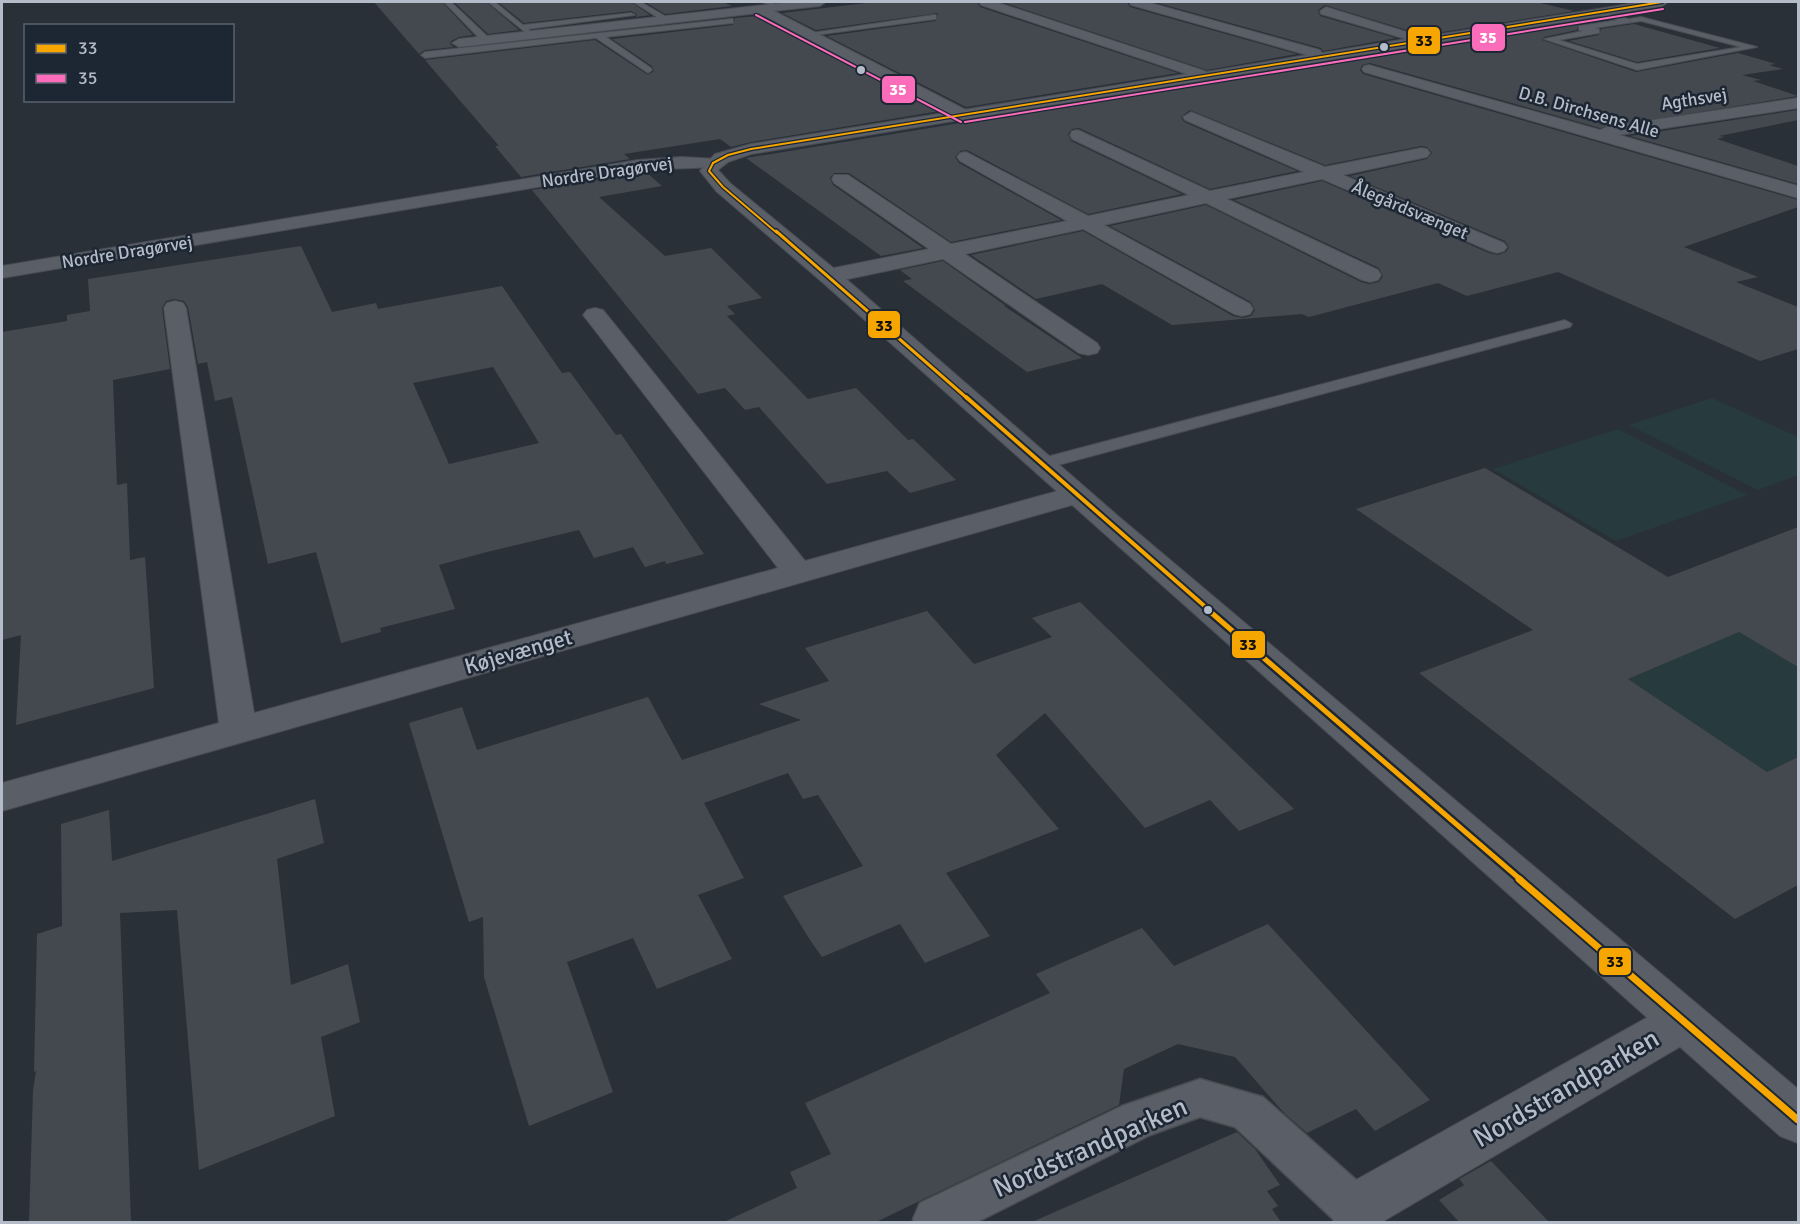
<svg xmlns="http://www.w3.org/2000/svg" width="1800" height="1224" viewBox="0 0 1800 1224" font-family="Signika,sans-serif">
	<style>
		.green { fill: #273a3e }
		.building { fill: #444950; fill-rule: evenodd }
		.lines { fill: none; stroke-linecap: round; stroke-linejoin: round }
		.service-casing { stroke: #484c53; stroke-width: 2 }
		.pedestrian-casing { stroke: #484c53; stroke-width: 3 }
		.minor-casing { stroke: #484c53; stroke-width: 2 }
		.tertiary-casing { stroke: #484c53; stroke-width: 2 }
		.service { fill: #5a5e66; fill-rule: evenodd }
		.pedestrian { fill: #5a5e66; fill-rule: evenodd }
		.minor { fill: #5a5e66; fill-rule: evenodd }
		.tertiary { fill: #5a5e66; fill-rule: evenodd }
		.bus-1-far4-casing { stroke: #1d2633; stroke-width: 4.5 }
		.bus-1-far3-casing { stroke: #1d2633; stroke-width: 6 }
		.bus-1-far2-casing { stroke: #1d2633; stroke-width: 8 }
		.bus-1-far1-casing { stroke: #1d2633; stroke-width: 10 }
		.bus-1-casing { stroke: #1d2633; stroke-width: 11 }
		.bus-2-casing { stroke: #1d2633; stroke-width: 4.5 }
		.bus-1-far4 { stroke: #f7a600; stroke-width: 2 }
		.bus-1-far3 { stroke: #f7a600; stroke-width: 3 }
		.bus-1-far2 { stroke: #f7a600; stroke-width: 4 }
		.bus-1-far1 { stroke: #f7a600; stroke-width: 5 }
		.bus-1 { stroke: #f7a600; stroke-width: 7 }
		.bus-2 { stroke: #fb6dba; stroke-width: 2 }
		.bus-dot { fill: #b4bcc9; stroke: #1d2633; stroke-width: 2 }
		.labels { text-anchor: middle; stroke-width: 5; stroke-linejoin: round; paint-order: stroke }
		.far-street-label { font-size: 18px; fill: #b4bcc9; stroke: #1d2633 }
		.street-label { font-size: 22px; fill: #b4bcc9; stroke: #1d2633 }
		.near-street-label { font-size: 27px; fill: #b4bcc9; stroke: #1d2633 }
		.line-badge { stroke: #1d2633; stroke-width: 2 }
		.badge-label { font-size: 16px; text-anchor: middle; font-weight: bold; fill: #fff }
		.pale-badge-label { font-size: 16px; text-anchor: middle; font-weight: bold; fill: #111 }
	</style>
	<rect width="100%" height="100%" fill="#2a3038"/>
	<g class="green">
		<path d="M1712,398l86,39v38l-40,15 -129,-65z"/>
		<path d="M1618,429l129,66 -131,46 -123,-72z"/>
		<path d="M1739,632l59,35v90l-31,15 -139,-93z"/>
	</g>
	<g class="building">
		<path d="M374,2h68l31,33 -14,2 -8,4 -1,3 4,3 -29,3 -6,4z"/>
		<path d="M454,2h32l33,28 -31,4z"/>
		<path d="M498,2h133l19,13 -14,2 1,-3 -6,-3 -107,12z"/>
		<path d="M645,2h78l9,4 -67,8z"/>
		<path d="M875,2h102l3,5 198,66 -212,34 -139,-71 109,-15 2,-8 -122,17 -34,-17z"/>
		<path d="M1002,2h125l3,5 167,47 -90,16z"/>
		<path d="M1154,2h382l38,9 -151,24 -98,-30 -7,5 2,6 76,22 -73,13 -2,-3z"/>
		<path d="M759,16l181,95 -189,31 -20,5 -11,-8 -96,15 6,5 -109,18 -26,-31h4l-74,-86 170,-20 53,35 6,-4 -2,-5 -40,-27 121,-14 2,-7z"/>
		<path d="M1600,18l6,2 -27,4 -2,6 -33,7 -2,3 94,32 102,-19 38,11 -7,1 14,4 -41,6 19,5 -8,1 45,15 -198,32 -230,-65 -8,2 -2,5 3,4 435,126v7l-114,40 74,30 -22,5 62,25v42l-38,12 -202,-89 -91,24 -29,-13 -129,34 -7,-3 -130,11 -70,-41 -66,15 -65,-44 112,-24 150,85 10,2 8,-2 4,-6 -4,-8 -141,-76 96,-21 155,77 8,2 10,-2 4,-6 -4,-8 -145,-68 88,-19 167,72 9,2 8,-3 3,-5 -4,-6 -155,-65 77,-17 5,-6 -5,-6 -6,-1 -96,19 -135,-55 -9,7 3,5 113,49 -87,18 -131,-61 -7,1 -4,5 3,7 111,53 -94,20 -121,-64 -7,1 -5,6 4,6 102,57 -110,22 -102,-69h-15l-4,5 3,7 90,63 -42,8 -135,-98z"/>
		<path d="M1634,24l86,24 -83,14 -68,-21 30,-6 2,-6z"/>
		<path d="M1798,110v10l-79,16 6,1 -8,2 81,27v18l-168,-48z"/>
		<path d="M646,172l16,14 -63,11 66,59 46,-8 51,50 -35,8 8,8 -8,2 81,83 48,-11 52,52 5,-1 43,41 -46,13 -23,-22 -60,13 -68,-77 -14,3 -20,-22 -27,6 -166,-204z"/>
		<path d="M301,246l31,66 44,-9 2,6 124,-23 60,87 8,-1 46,63 5,-1 83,120 -38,10 -1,-3 -20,6 -12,-20 -39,11 -15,-28 -92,22 -48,13 16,44 -75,19 1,4 -40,11 -25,-91 -48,12 -36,-167 -17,4 -8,-39 -9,2 -10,-57 -4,-6 -10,-2 -8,2 -4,7 8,61 -57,11 4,105 10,-2 3,77 15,-3 9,131 -138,37 5,-90 -19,5v-308l65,-11v-6l23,-4 -2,-32zM493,367l46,76 -90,21 -36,-81z"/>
		<path d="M943,261l63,45h-2l78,52 -55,14 -124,-91 9,-2 -12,-9z"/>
		<path d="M1485,468l183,109 130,-50v140l-59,-35 -111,47 139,93 31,-15v128l-63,34 -316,-246 114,-43 -177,-121z"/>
		<path d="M1080,602l214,207 -55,22 -29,-31 -65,28 -100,-115 -49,42 63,74 -113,44 44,63 -65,27 -25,-39 -78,33 -12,-17 -27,-44 80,-30 -45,-71 -15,4 -15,-26 -84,30 40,75 -46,17 34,64 -75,30 -24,-51 -66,24 46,130 -84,34 -45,-149 -1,-60 -14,5 -60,-199 53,-16 15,43 171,-53 34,63 119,-40 -42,-16 70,-23 -24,-33 122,-37 47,53 78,-27 -20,-19z"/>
		<path d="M315,799l9,44 -47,16 14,126 57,-21 12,58 -39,15 14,79 -136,54 -22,-260 -57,3 11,309h-102l4,-131 3,-20 -2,1 3,-138 25,-8 -1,-102 48,-14 3,51z"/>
		<path d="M1268,924l162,176 -55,31 -19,-22 -49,24 -22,-19 -50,-57 -57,-13 -54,25 -5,36 -243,117h-152l73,-34 -7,-16 41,-18 -26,-51 245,-110 -14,-19 106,-46 32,38z"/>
		<path d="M1237,1132l18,17 25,36 -13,6 11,15 -6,3 9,13h-249z"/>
		<path d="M1491,1161l58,61h-90l-20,-22 25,-15 -5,-6z"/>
	</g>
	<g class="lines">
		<defs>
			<g id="service">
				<path d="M444,2h7l38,36v4h-6z"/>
				<path d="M488,2h7l28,23 108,-12 4,2 -107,14 7,6 -4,2z"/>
				<path d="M633,2h8l29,17 -7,2z"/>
				<path d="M762,2h9l9,4 -4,2z"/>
				<path d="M1592,10l37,9 12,-2 116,30 -120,23 -93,-31 39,-8 -4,-1v-4l39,-6 -26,-6zM1641,21l100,26 -104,17 -78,-24 40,-7v-4l-4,-1z"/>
				<path d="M933,15h3v4l-128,17 -4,-2z"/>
				<path d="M730,19h3v4l-127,14 45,31 1,2 -4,3 -52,-35 -171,20 -4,-3 4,-3z"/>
				<path d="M1565,320l7,4 -2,3 -523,141 -6,1 -8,-5 2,-4z"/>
			</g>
			<path id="pedestrian" d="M1200,1079l63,18 108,96 14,29h-49l-101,-95 -35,-10 -50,18 -173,87h-63l-1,-3 7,-16 202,-97z"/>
			<g id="minor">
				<path d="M791,2h35l-6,4 -46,5 196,101 2,3 -2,3h-12l-199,-105 -300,34 -7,-4 7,-4z"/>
				<path d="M1129,2h18l173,48 2,3 84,-14 -85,-25 -1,-3 6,-4 97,30 219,-35h26l-6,4 -457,74 -5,-1 -2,-3 2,-3 107,-18 -176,-50z"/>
				<path d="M1369,65l231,65 7,-3 191,-29v10l-179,27 179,51v12l-434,-126 -2,-3 2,-3z"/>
				<path d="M1191,112l134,55 96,-19 6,1 3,4 -3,4 -84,18 161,68 3,4 -3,4 -7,2 -7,-2 -168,-72 -95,20 151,71 3,5 -3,5 -8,2 -8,-2 -156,-77 -102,22 146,79 3,5 -3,5 -8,2 -8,-2 -151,-85 -118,25 132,89 3,5 -3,5 -9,2 -9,-2 -136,-94 -114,24 -8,-2 -3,-5 3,-5 8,-2 100,-20 -95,-66 -2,-4 2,-4h14l103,69 116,-23 -107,-60 -3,-4 3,-4 6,-1 122,64 101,-21 -117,-56 -2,-4 2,-4 6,-1 132,61 94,-19 -119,-52 -2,-3z"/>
				<path d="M681,157l38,2 3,4 -3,4 -81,3 -636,108v-12l636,-106z"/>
				<path d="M175,301l8,2 3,5 68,405 524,-145 -191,-248 -4,-5 4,-5 8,-2 8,2 202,251 271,-75 10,3 5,6 -5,6 -1084,310v-28l217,-60 -55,-415 3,-5z"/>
				<path d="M1683,1001l17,6 6,14 -6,14 -318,187h-48l-6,-13 8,-18 330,-184z"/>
			</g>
			<path id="tertiary" d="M979,2h17l209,69 7,5 -7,4 -454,74 -23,8 -10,8 12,13 107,88 281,245 680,573v54l-18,-7 -959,-855 -105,-90 -16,-20 15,-17 36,-10 436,-70 -206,-69z"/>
		</defs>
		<use href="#service" class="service-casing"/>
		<use href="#pedestrian" class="pedestrian-casing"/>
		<use href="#minor" class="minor-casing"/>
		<use href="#tertiary" class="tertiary-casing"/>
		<use href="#service" class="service"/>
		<use href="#pedestrian" class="pedestrian"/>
		<use href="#minor" class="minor"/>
		<use href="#tertiary" class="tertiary"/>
		<defs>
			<g id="bus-1-far4">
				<path d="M713,163l-4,8 14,16 54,46"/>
				<path d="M713,163l15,-8 23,-6 911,-147"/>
			</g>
			<path id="bus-1-far3" d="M776,231l192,168"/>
			<path id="bus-1-far2" d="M966,397l243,213"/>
			<path id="bus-1-far1" d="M1207,609l314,271"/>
			<path id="bus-1" d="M1519,879l279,241"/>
			<g id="bus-2">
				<path d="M756,15l205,107"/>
				<path d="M965,122l698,-113"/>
			</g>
		</defs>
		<use href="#bus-1-far4" class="bus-1-far4-casing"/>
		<use href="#bus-1-far3" class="bus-1-far3-casing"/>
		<use href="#bus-1-far2" class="bus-1-far2-casing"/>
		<use href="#bus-1-far1" class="bus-1-far1-casing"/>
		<use href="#bus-1" class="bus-1-casing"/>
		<use href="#bus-2" class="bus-2-casing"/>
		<use href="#bus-1-far4" class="bus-1-far4"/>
		<use href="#bus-1-far3" class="bus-1-far3"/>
		<use href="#bus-1-far2" class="bus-1-far2"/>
		<use href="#bus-1-far1" class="bus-1-far1"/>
		<use href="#bus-1" class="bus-1"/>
		<use href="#bus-2" class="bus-2"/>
	</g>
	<g class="bus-dot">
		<circle cx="1384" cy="47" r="5"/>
		<circle cx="861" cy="70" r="5"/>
		<circle cx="1208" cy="610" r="5"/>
	</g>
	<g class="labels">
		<g class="far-street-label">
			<text transform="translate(1694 99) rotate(-9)" y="6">Agthsvej</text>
			<text transform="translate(1589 112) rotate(16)" y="6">D.B. Dirchsens Alle</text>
			<text transform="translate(607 172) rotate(-8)" y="6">Nordre Dragørvej</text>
			<text transform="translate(1410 210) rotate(23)" y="6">Ålegårdsvænget</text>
			<text transform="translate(127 252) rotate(-9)" y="6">Nordre Dragørvej</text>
		</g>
		<g class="street-label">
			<text transform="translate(518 651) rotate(-16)" y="8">Køjevænget</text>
		</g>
		<g class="near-street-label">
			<text transform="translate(1566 1088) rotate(-30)" y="9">Nordstrandparken</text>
			<text transform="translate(1090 1147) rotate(-24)" y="9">Nordstrandparken</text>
		</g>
	</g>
	<g class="line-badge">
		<rect x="1471" y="23" width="35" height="29" rx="6" fill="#fb6dba"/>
		<rect x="1407" y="26" width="34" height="29" rx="6" fill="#f7a600"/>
		<rect x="881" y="75" width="35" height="29" rx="6" fill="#fb6dba"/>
		<rect x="867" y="310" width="34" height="29" rx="6" fill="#f7a600"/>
		<rect x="1231" y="630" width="35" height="29" rx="6" fill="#f7a600"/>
		<rect x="1598" y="947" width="34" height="29" rx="6" fill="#f7a600"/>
	</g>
	<g class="badge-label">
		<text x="1488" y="43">35</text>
		<text x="898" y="95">35</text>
	</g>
	<g class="pale-badge-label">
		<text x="1424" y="46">33</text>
		<text x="884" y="331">33</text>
		<text x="1248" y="650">33</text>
		<text x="1615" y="967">33</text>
	</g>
	<rect width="1800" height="1224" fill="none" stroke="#b4bcc9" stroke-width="6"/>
	<rect x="24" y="24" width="210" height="78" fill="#1d2633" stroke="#59626f" stroke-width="1.5"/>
	<rect x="36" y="44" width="30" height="9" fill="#f7a600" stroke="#59626f" stroke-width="1.5"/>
	<text x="78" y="54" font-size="18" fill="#b4bcc9">33</text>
	<rect x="36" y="74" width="30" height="9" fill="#fb6dba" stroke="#59626f" stroke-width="1.5"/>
	<text x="78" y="84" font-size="18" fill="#b4bcc9">35</text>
</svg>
